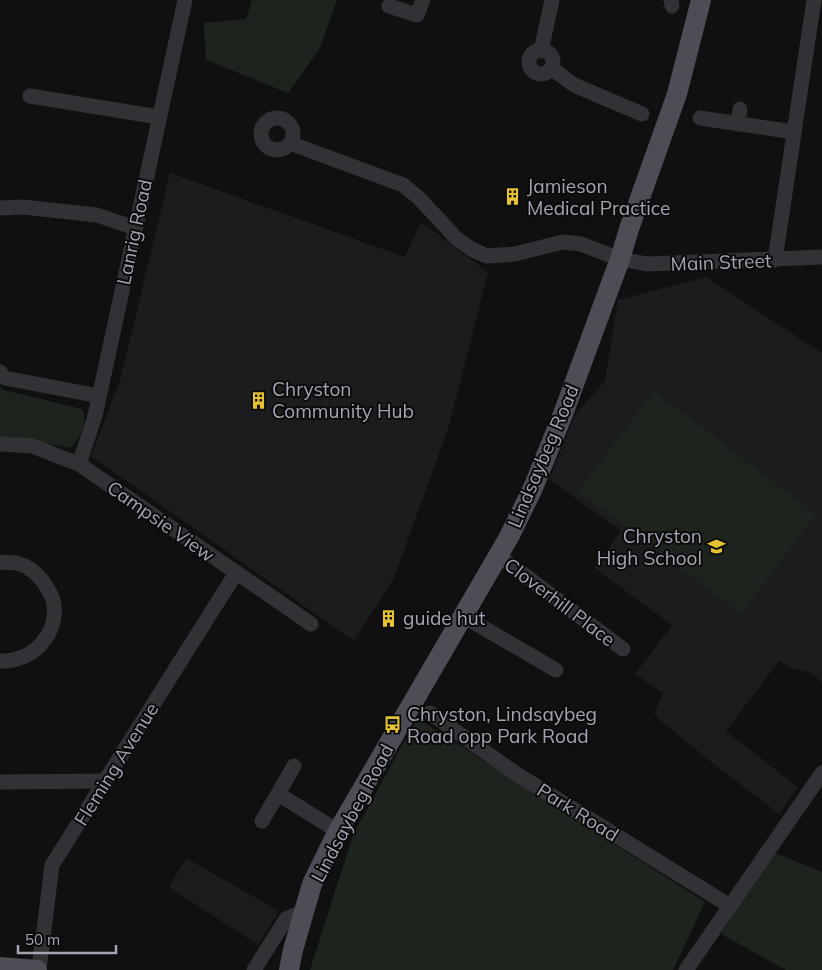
<svg xmlns="http://www.w3.org/2000/svg" width="822" height="970" viewBox="0 0 822 970" font-family="Mulish,sans-serif">
	<style>
		.built { fill: #1c1c1e }
		.green { fill: #1d241e }
		.lines { fill: none; stroke-linecap: round; stroke-linejoin: round }
		.minor { stroke: #313136; stroke-width: 15 }
		.major { stroke: #4d4e55; stroke-width: 20 }
		.labels { text-anchor: middle; stroke-width: 4; stroke-linejoin: round; paint-order: stroke }
		.poi-label { font-size: 19px; fill: #a2a5b1; stroke: #0b0b0c; text-anchor: start }
		.street-label { font-size: 19px; fill: #a2a5b1; stroke: #0b0b0c }
	</style>
	<rect width="100%" height="100%" fill="#101011"/>
	<g class="built">
		<path d="M170,173l235,84 16,-35 67,50 -39,154 -55,152 -40,63 -263,-185 29,-75z"/>
		<path d="M706,277l116,76v329l-14,-10 -18,-4 -11,-7 -53,70 72,56 -19,27 -63,-48 -57,-47 -5,-6 9,-20 -28,-19 37,-49 -78,-57 27,-37 -72,-52 26,-64 30,-34 13,-81z"/>
		<path d="M186,858l93,53 -21,34 -89,-58z"/>
	</g>
	<g class="green">
		<path d="M252,0h85l-17,48 -32,45 -82,-33 -2,-37 42,-4z"/>
		<path d="M0,385l4,5 78,19c7,14 -3,28 -11,39l-43,-7 -28,-1z"/>
		<path d="M654,391l162,123 -75,100 -163,-123z"/>
		<path d="M417,718l288,184 -32,68h-363l43,-135z"/>
		<path d="M773,852l49,20v98h-36l-65,-36z"/>
	</g>
	<g class="lines">
		<g class="minor">
			<path d="M671,0l1,6"/>
			<path d="M389,6l28,9 6,-15"/>
			<circle cx="541" cy="62" r="12"/>
			<path d="M541,51l11,-51"/>
			<path d="M551,68l23,17 68,29"/>
			<path d="M30,96l129,21"/>
			<path d="M700,118l94,14"/>
			<circle cx="277" cy="134" r="16"/>
			<path d="M738,124l2,-15"/>
			<path d="M290,143l113,42 16,13 38,41 16,11 14,6 28,-2 48,-12 18,2 39,15 27,5 175,-7"/>
			<path d="M0,208l23,-1 74,8 38,13"/>
			<path d="M775,260l39,-260"/>
			<path d="M0,372l5,6 94,18"/>
			<path d="M0,444l32,2 47,18 232,160"/>
			<path d="M79,464l16,-48 90,-416"/>
			<path d="M498,555l125,94"/>
			<path d="M0,562c5,1 11,0 16,1 13,3 23,12 30,23 2,4 6,9 7,14 8,33 -21,63 -53,61"/>
			<path d="M463,616l93,54"/>
			<path d="M430,713l85,60 215,133"/>
			<path d="M0,782l105,-1"/>
			<path d="M278,794l60,37"/>
			<path d="M262,821l32,-55"/>
			<path d="M39,970l13,-105 184,-292"/>
			<path d="M254,970l32,-51 19,-8"/>
			<path d="M686,970l136,-197"/>
		</g>
		<g class="major">
			<path d="M0,967l37,3"/>
			<path d="M289,970l4,-20 19,-66 26,-53 171,-294 24,-49 30,-74 57,-155 9,-30 48,-135 24,-94"/>
		</g>
	</g>
	<defs>
		<symbol id="building-bare" viewBox="-9 -9 18 18"><path d="M-4-6H4V6H1V3H-1V6H-4ZM-2.5-4.3h1.7v1.8h-1.7ZM.8-4.3h1.7v1.8H.8ZM-2.5-1h1.7V.8h-1.7ZM.8-1h1.7V.8H.8Z" fill="#e5c134" stroke="#0b0b0c" stroke-width="2.5" paint-order="stroke"/></symbol>
		<symbol id="school-bare" viewBox="-9 -9 18 18"><path d="M0-5L7-2L0 1L-7-2ZM-4 1L0 2.5L4 1V4Q0 6-4 4Z" fill="#e5c134" stroke="#0b0b0c" stroke-width="2.5" paint-order="stroke"/></symbol>
		<symbol id="bus-bare" viewBox="-9 -9 18 18"><path d="M-5-6H5V4H4V6H2V4H-2V6H-4V4H-5ZM-3.5-4V0h7V-4ZM-3.5 1.2v1.5H-2V1.2ZM2 1.2v1.5H3.5V1.2Z" fill="#e5c134" stroke="#0b0b0c" stroke-width="2.5" paint-order="stroke"/></symbol>
	</defs>
	<g fill-rule="evenodd">
		<use href="#building-bare" x="500" y="184" width="25" height="25"/>
		<use href="#building-bare" x="246" y="388" width="25" height="25"/>
		<use href="#school-bare" x="704" y="534" width="25" height="25"/>
		<use href="#building-bare" x="376" y="606" width="25" height="25"/>
		<use href="#bus-bare" x="380" y="712" width="25" height="25"/>
	</g>
	<g class="labels">
		<g class="poi-label">
			<text x="527" y="193">Jamieson<tspan x="527" dy="22">Medical Practice</tspan></text>
			<text x="272" y="396">Chryston<tspan x="272" dy="22">Community Hub</tspan></text>
			<text x="702" y="543" text-anchor="end">Chryston<tspan x="702" dy="22">High School</tspan></text>
			<text x="403" y="625">guide hut</text>
			<text x="407" y="721">Chryston, Lindsaybeg<tspan x="407" dy="22">Road opp Park Road</tspan></text>
		</g>
		<g class="street-label">
			<text transform="translate(134 232) rotate(-78)" y="7">Lanrig Road</text>
			<text transform="translate(721 262) rotate(-2)" y="7">Main Street</text>
			<text transform="translate(543 456) rotate(-67)" y="7">Lindsaybeg Road</text>
			<text transform="translate(161 521) rotate(35)" y="7">Campsie View</text>
			<text transform="translate(560 602) rotate(37)" y="7">Cloverhill Place</text>
			<text transform="translate(116 764) rotate(-58)" y="7">Fleming Avenue</text>
			<text transform="translate(578 812) rotate(32)" y="7">Park Road</text>
			<text transform="translate(352 813) rotate(-62)" y="7">Lindsaybeg Road</text>
		</g>
	</g>
	<path d="M18 945v8h98v-8" fill="none" stroke="#a2a5b1" stroke-width="2.5"/>
	<text x="25" y="945" font-size="15" fill="#a2a5b1" stroke="#0b0b0c" stroke-width="4" paint-order="stroke">50 m</text>
</svg>
